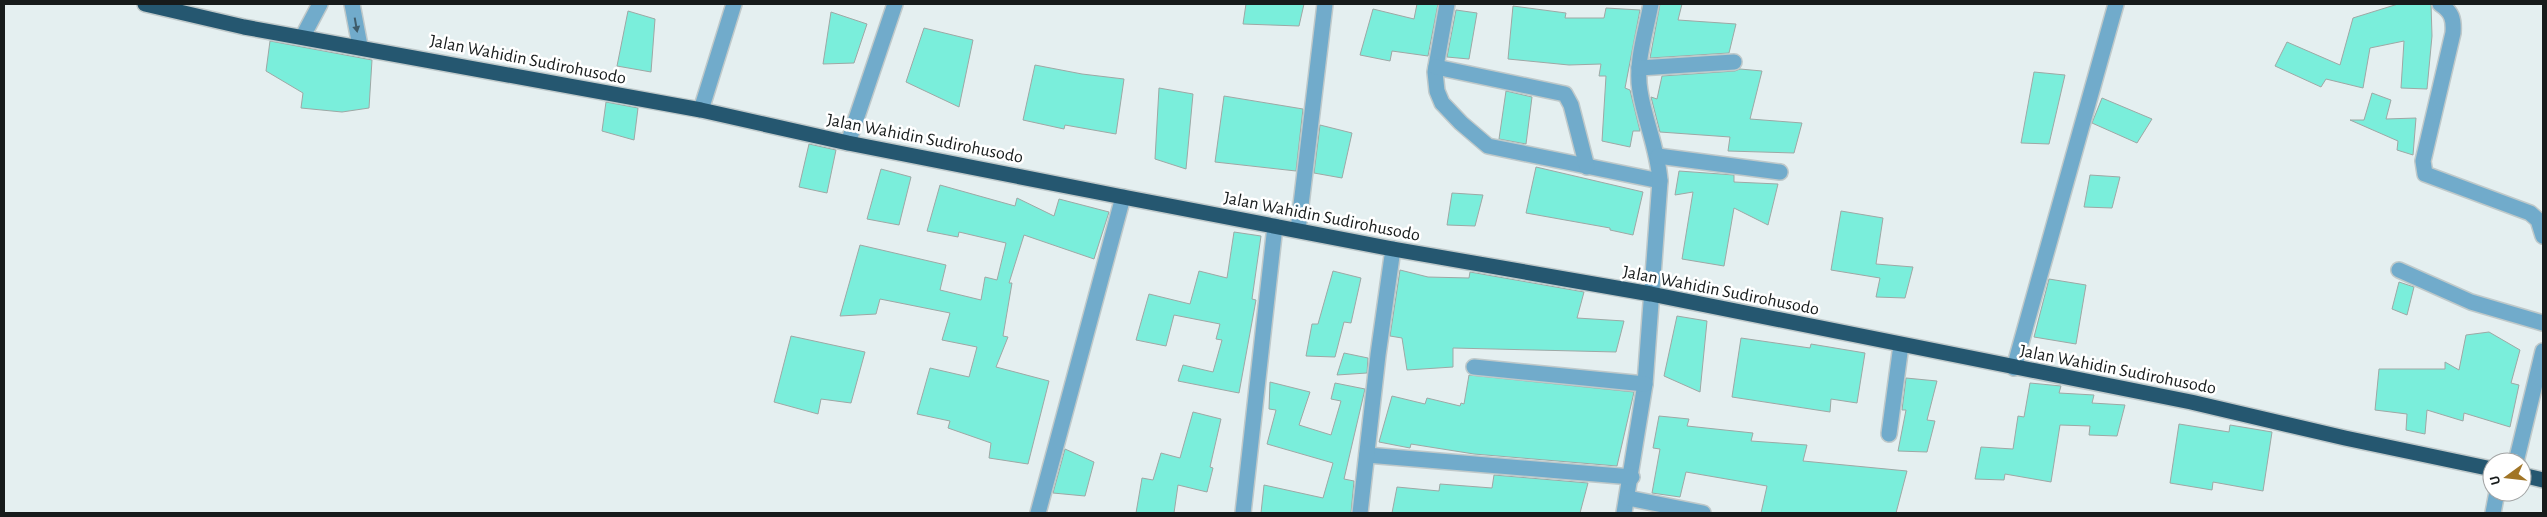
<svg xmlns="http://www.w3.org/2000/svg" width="2547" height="517" viewBox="0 0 2547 517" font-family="'Alegreya Sans',sans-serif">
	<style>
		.building { fill: #7aeedb; stroke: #9ea8a5 }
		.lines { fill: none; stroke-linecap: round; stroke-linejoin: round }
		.street-casing { stroke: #bfc9ca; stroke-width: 18 }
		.highway-casing { stroke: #bfc9ca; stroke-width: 18 }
		.street { stroke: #71abcb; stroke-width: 15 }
		.highway { stroke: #255770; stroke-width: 15 }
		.oneway { fill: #3f5c6a }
		.labels { text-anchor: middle; stroke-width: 5; stroke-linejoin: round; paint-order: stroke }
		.street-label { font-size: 18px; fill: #171b1b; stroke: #fff }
	</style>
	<rect width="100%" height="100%" fill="#e4eff0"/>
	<g class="building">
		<path d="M1246,4h58l-5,22 -56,-2z"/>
		<path d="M1417,4h21l-10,52 -36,-5 -2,10 -30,-6 13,-46 41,10z"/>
		<path d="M1660,4h22l-4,16 58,4 -7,29 -79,5z"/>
		<path d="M2398,4h33l1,32 -5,53 -26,-1 3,-47 -34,7 -7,40 -37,-9 -5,8 -46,-21 12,-24 53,23 13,-47z"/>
		<path d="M1513,6l53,7 -1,5h39l2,-10 34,2 -15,78 5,2 10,41h-7l-3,16 -28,-6 4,-65h-7l2,-12 -32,1 -61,-6z"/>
		<path d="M1456,10l21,3 -8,46 -22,-2z"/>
		<path d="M628,11l27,8 -4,53 -34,-6z"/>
		<path d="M831,12l36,12 -13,39 -31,1z"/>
		<path d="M924,28l49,12 -14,67 -53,-25z"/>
		<path d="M270,41l102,19 -3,48 -27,4 -41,-4 2,-15 -37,-22z"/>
		<path d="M1035,65l47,9 42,5 -8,55 -51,-9 -1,4 -41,-9z"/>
		<path d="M1740,69l22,2 -12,48 52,4 -8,30 -66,-2 2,-14 -70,-5 -9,-35 6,2 5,-23 73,-5z"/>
		<path d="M2034,72l31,3 -16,69 -28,-1z"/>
		<path d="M1159,88l34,6 -7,75 -31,-10z"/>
		<path d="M1506,91l26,6 -6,47 -27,-5z"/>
		<path d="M2372,93l19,7 -5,19 30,-1 -3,37 -16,-5 1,-9 -48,-21h14z"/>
		<path d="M1224,96l79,13 -7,62 -81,-9z"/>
		<path d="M2102,98l50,21 -15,24 -45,-20z"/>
		<path d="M606,102l32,6 -4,32 -32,-9z"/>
		<path d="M1320,125l32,8 -10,45 -28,-5z"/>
		<path d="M809,144l27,6 -9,43 -28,-6z"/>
		<path d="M1536,167l107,25 -10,43 -23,-5v-2l-84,-15z"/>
		<path d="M881,169l30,8 -12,48 -32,-6z"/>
		<path d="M1679,171l55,4v7l44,2 -10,41 -34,-17 -10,58 -42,-7 11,-67 -18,3z"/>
		<path d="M2090,175l30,2 -8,31 -28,-1z"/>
		<path d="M940,185l75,21 2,-8 37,18 5,-17 50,13 -15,47 -70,-24 -15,48h3l-9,53 5,1 -12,30 53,14 -21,83 -39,-6 2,-15 -43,-15 2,-7 -33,-7 13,-46 39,9 8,-30 -35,-7 8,-27 -70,-14 -4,15 -36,2 20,-71 86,20 -6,25 41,10 4,-23 12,3 9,-37 -47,-11 -1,5 -31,-6z"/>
		<path d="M1452,193l31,2 -8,31 -28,-1z"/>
		<path d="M1841,211l42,7 -7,46 37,3 -8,31 -29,-1 4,-19 -49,-8z"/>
		<path d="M1234,232l27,4 -9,63 4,1 -17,93 -61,-12 5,-16 30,7 9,-32 -6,-1 4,-15 -46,-9 -8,31 -30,-6 13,-46 41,10 9,-33 28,7z"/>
		<path d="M1400,270l28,7 41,1 1,-6 114,20 -7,26 47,3 -8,31 -163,-4v19l-46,3 -5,-32 -12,-2z"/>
		<path d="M1333,271l28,7 -10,45 -7,-1 -9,35 -29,-1 6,-32h6z"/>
		<path d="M2049,279l37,6 -10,59 -42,-7z"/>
		<path d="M2399,282l15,5 -7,28 -15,-6z"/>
		<path d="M1677,316l30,5 -7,71 -36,-16z"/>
		<path d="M2489,332l31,18 -9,33 8,2 -9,42 -46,-14 -1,8 -36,-11 -2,24 -19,-4 1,-16 -32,-4 4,-41h66v-7l14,8 7,-35z"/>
		<path d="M791,336l74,16 -14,51 -30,-4 -3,15 -44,-12z"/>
		<path d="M1741,338l69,10 1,-4 54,9 -8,50 -26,-4 -1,13 -98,-15z"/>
		<path d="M1344,353l24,5 -1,15 -30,2z"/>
		<path d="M1469,375l165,17 -17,74 -143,-12 -63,-10 -1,4 -31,-6 13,-46 33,8 2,-6 33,8 1,-3 3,1z"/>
		<path d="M1906,378l31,3 -10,39 8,1 -8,31 -29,-1 8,-41h-4z"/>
		<path d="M1270,382l40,10 -11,33 32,10 10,-34 -10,-2 4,-16 30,6 -21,90 10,2 -3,32h-90l3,-28 59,13 10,-35 -66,-19 9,-34 -7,-1z"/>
		<path d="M2030,383l31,3 -2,7 35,2 -2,8 33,2 -8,31 -28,-1 1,-9 -30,-1 -9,57 -46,-8 -1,6 -29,-1 6,-32 32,2 5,-33 6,1z"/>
		<path d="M1193,412l28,7 -11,48 3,1 -6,24 -29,-7 -4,28h-38l6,-35 11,2 8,-27 19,5z"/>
		<path d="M1659,416l30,3 -2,7 66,7 -2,8 56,4 -4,16 104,10 -11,42h-135l6,-27 -81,-14 -6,25 -28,-4 8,-44 -7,-1z"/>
		<path d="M2179,424l50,8 1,-7 42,7 -9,59 -50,-9 -1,8 -42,-7z"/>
		<path d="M1065,449l29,13 -9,34 -32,-3z"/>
		<path d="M1494,475l94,8 -8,30h-188l5,-26 42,4 1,-7 52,4z"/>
	</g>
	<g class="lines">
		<defs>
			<g id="street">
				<path d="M352,4l8,42"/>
				<path d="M1447,4l-12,68 2,19 5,12 19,20 27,23 172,35 -15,203 -21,129"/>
				<path d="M1651,4c-5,27 -16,59 -11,87 5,31 18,58 20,90"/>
				<path d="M2440,4c12,8 14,15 13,29l-30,128 2,13 105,39 8,7 5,16"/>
				<path d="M303,36l17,-32"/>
				<path d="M1436,67l129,27 6,11 16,62"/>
				<path d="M1639,68l95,-6"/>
				<path d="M701,110l33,-106"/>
				<path d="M848,143l47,-139"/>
				<path d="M1658,156l122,16"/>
				<path d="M1298,230l27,-226"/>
				<path d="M2399,270l72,32 72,21"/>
				<path d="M1474,367l171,17"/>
				<path d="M2014,368l102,-364"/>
				<path d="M1889,434l12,-89"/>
				<path d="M1367,455l265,22"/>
				<path d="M2516,462l27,-111"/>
				<path d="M1628,498l75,15"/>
				<path d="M1038,513l85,-316"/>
				<path d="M1243,513l32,-287"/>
				<path d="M1360,513l18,-158 15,-106"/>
				<path d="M2493,513l4,-21"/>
			</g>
			<g id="highway">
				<path d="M145,4l99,23 457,83 147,33 275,54 270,52 258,45 540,108 154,36 147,31"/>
				<path d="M2522,475l21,5"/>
			</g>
		</defs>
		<use href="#street" class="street-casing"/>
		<use href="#highway" class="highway-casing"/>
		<use href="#street" class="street"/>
		<use href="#highway" class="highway"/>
	</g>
	<defs><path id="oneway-solid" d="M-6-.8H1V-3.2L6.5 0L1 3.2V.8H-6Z" transform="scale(1.25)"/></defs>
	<use class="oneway" href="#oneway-solid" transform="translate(356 25) rotate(80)"/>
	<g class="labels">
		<g class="street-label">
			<text transform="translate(528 59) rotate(11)" y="6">Jalan Wahidin Sudirohusodo</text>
			<text transform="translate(925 138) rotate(11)" y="6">Jalan Wahidin Sudirohusodo</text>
			<text transform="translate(1322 216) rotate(11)" y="6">Jalan Wahidin Sudirohusodo</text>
			<text transform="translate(1721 290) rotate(11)" y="6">Jalan Wahidin Sudirohusodo</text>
			<text transform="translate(2118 369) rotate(11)" y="6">Jalan Wahidin Sudirohusodo</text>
		</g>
	</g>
	<rect width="2547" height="517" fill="none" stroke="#171b1b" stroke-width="10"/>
	<g transform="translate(2507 477) rotate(255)"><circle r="24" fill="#ffffff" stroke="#a2a4a4"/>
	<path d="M0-4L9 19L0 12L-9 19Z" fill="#a17526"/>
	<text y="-8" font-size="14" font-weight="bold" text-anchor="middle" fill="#171b1b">U</text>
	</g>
</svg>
